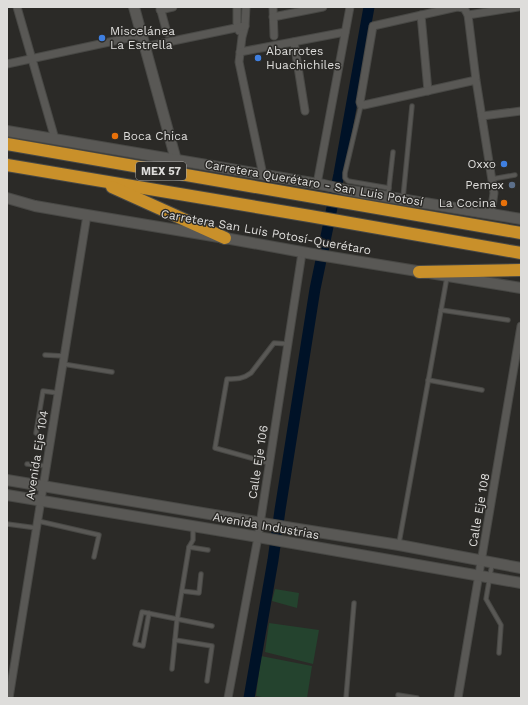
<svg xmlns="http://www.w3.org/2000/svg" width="528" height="705" viewBox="0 0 528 705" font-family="'Work Sans',sans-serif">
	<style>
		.pitch { fill: #24432e }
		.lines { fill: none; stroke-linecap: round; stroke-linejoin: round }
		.river { stroke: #001227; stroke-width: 11 }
		.lane-casing { stroke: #484845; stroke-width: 5.5 }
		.street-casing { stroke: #484845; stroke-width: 9 }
		.secondary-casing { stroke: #484845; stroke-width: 12 }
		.highway-casing { stroke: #484845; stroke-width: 14 }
		.lane { stroke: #595855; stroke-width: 3.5 }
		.street { stroke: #595855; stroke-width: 7 }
		.secondary { stroke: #595855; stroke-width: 10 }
		.highway { stroke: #c9902a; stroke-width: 12 }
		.shop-dot { fill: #3f7fe0; stroke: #2b2a27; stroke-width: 1.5 }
		.food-dot { fill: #e8710a; stroke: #2b2a27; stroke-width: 1.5 }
		.service-dot { fill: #5c6f8a; stroke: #2b2a27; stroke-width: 1.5 }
		.labels { text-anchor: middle; stroke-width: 3; stroke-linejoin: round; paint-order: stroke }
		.shield { fill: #2b2a27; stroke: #a8a7a5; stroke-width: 1 }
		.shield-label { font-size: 11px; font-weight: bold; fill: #dedddb }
		.poi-label { font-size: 12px; fill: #dedddb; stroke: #2b2a27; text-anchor: start }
		.street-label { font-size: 12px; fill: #dedddb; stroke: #2b2a27 }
	</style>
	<rect width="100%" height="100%" fill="#2b2a27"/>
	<g class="pitch">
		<path d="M275,589l24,4 -2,15 -25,-7z"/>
		<path d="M269,623l50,7 -6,34 -48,-12z"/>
		<path d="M261,656l51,10 -5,32h-40l-11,-2z"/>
	</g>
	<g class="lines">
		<path class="river" d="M249,698l24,-138 7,-50 35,-221 24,-115 30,-167"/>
		<defs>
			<g id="lane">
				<path d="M361,105l-16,68v5l3,3 41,7"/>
				<path d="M492,179l23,-4"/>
				<path d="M388,196l5,-44"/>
				<path d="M403,198l9,-92"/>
				<path d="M441,310l67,10"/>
				<path d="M45,355l19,1"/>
				<path d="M63,364l49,8"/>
				<path d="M428,380l54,10"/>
				<path d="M36,433l7,-42 15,2"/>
				<path d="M269,463l-54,-15 12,-69c10,0 16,0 24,-6l23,-30 14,1"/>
				<path d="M27,464l20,2"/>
				<path d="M38,521l61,14 -5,22"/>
				<path d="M7,524l30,4"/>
				<path d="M399,543l48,-266"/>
				<path d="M189,547l19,3"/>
				<path d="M492,564l-6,35 15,26 -2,28"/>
				<path d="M182,591l17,2 2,-19"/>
				<path d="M149,613l-6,33 -8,-2 7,-32 70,14"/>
				<path d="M175,640l37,6 -5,35"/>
				<path d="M172,669l5,-49 12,-73 4,-7v-14"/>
				<path d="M398,695l19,3"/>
				<path d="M346,698l8,-95"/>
			</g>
			<g id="street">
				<path d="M17,7l38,132"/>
				<path d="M160,7l7,26"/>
				<path d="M237,7v16l2,8"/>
				<path d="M246,7l-1,19 -3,11 -3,25 24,113"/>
				<path d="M273,7l1,29"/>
				<path d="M160,10l13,-3"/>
				<path d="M421,15l7,76"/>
				<path d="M468,15l50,-8"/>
				<path d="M273,17l50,-10"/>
				<path d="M294,42l11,69"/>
				<path d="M144,47l101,-21"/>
				<path d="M240,52l105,-20"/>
				<path d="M7,64l135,-29"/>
				<path d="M476,80l-112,25h-3l-1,-3 13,-76 84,-19 7,1 4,7 8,65 18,113 -3,21"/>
				<path d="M482,116l39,-5"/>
				<path d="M317,184l33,-177"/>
				<path d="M9,698l78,-483"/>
				<path d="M228,698l30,-161 44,-284"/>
				<path d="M458,698l63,-372"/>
			</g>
			<g id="secondary">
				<path d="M134,7l42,153"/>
				<path d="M7,131l317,54 22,5 175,29"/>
				<path d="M7,198l28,8 52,9 138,23 88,16 208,34"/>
				<path d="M7,480l279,47 113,18 122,23"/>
				<path d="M7,495l251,42 263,46"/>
			</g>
			<g id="highway">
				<path d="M7,144l514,89"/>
				<path d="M7,165l303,51 211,37"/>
				<path d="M112,187l113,51"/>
				<path d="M419,272l102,-2"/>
			</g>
		</defs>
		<use href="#lane" class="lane-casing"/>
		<use href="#street" class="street-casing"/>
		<use href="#secondary" class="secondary-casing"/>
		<use href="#highway" class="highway-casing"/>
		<use href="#lane" class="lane"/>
		<use href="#street" class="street"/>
		<use href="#secondary" class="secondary"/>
		<use href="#highway" class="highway"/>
	</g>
	<g class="shop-dot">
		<circle cx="102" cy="38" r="4"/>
		<circle cx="258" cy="58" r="4"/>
		<circle cx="504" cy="164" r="4"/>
	</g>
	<g class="food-dot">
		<circle cx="115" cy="136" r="4"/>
		<circle cx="504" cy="203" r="4"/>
	</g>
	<circle class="service-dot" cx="512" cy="185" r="4"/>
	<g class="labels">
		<rect class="shield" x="136" y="162" width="50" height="18" rx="3"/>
		<g class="shield-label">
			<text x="161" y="175">MEX 57</text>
		</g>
		<g class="poi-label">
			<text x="110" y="35">Miscelánea<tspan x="110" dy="14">La Estrella</tspan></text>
			<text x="266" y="55">Abarrotes<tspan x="266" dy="14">Huachichiles</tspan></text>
			<text x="123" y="140">Boca Chica</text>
			<text x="496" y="168" text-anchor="end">Oxxo</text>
			<text x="504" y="189" text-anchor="end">Pemex</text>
			<text x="496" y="207" text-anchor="end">La Cocina</text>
		</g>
		<g class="street-label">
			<text transform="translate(314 183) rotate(10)" y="4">Carretera Querétaro - San Luis Potosí</text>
			<text transform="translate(266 232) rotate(10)" y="4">Carretera San Luis Potosí-Querétaro</text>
			<text transform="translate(37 455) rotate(-81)" y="4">Avenida Eje 104</text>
			<text transform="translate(258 462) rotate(-81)" y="4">Calle Eje 106</text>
			<text transform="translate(479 510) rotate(-80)" y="4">Calle Eje 108</text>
			<text transform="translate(266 526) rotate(10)" y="4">Avenida Industrias</text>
		</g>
	</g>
	<rect width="528" height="705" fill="none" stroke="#dedddb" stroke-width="16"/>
</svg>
